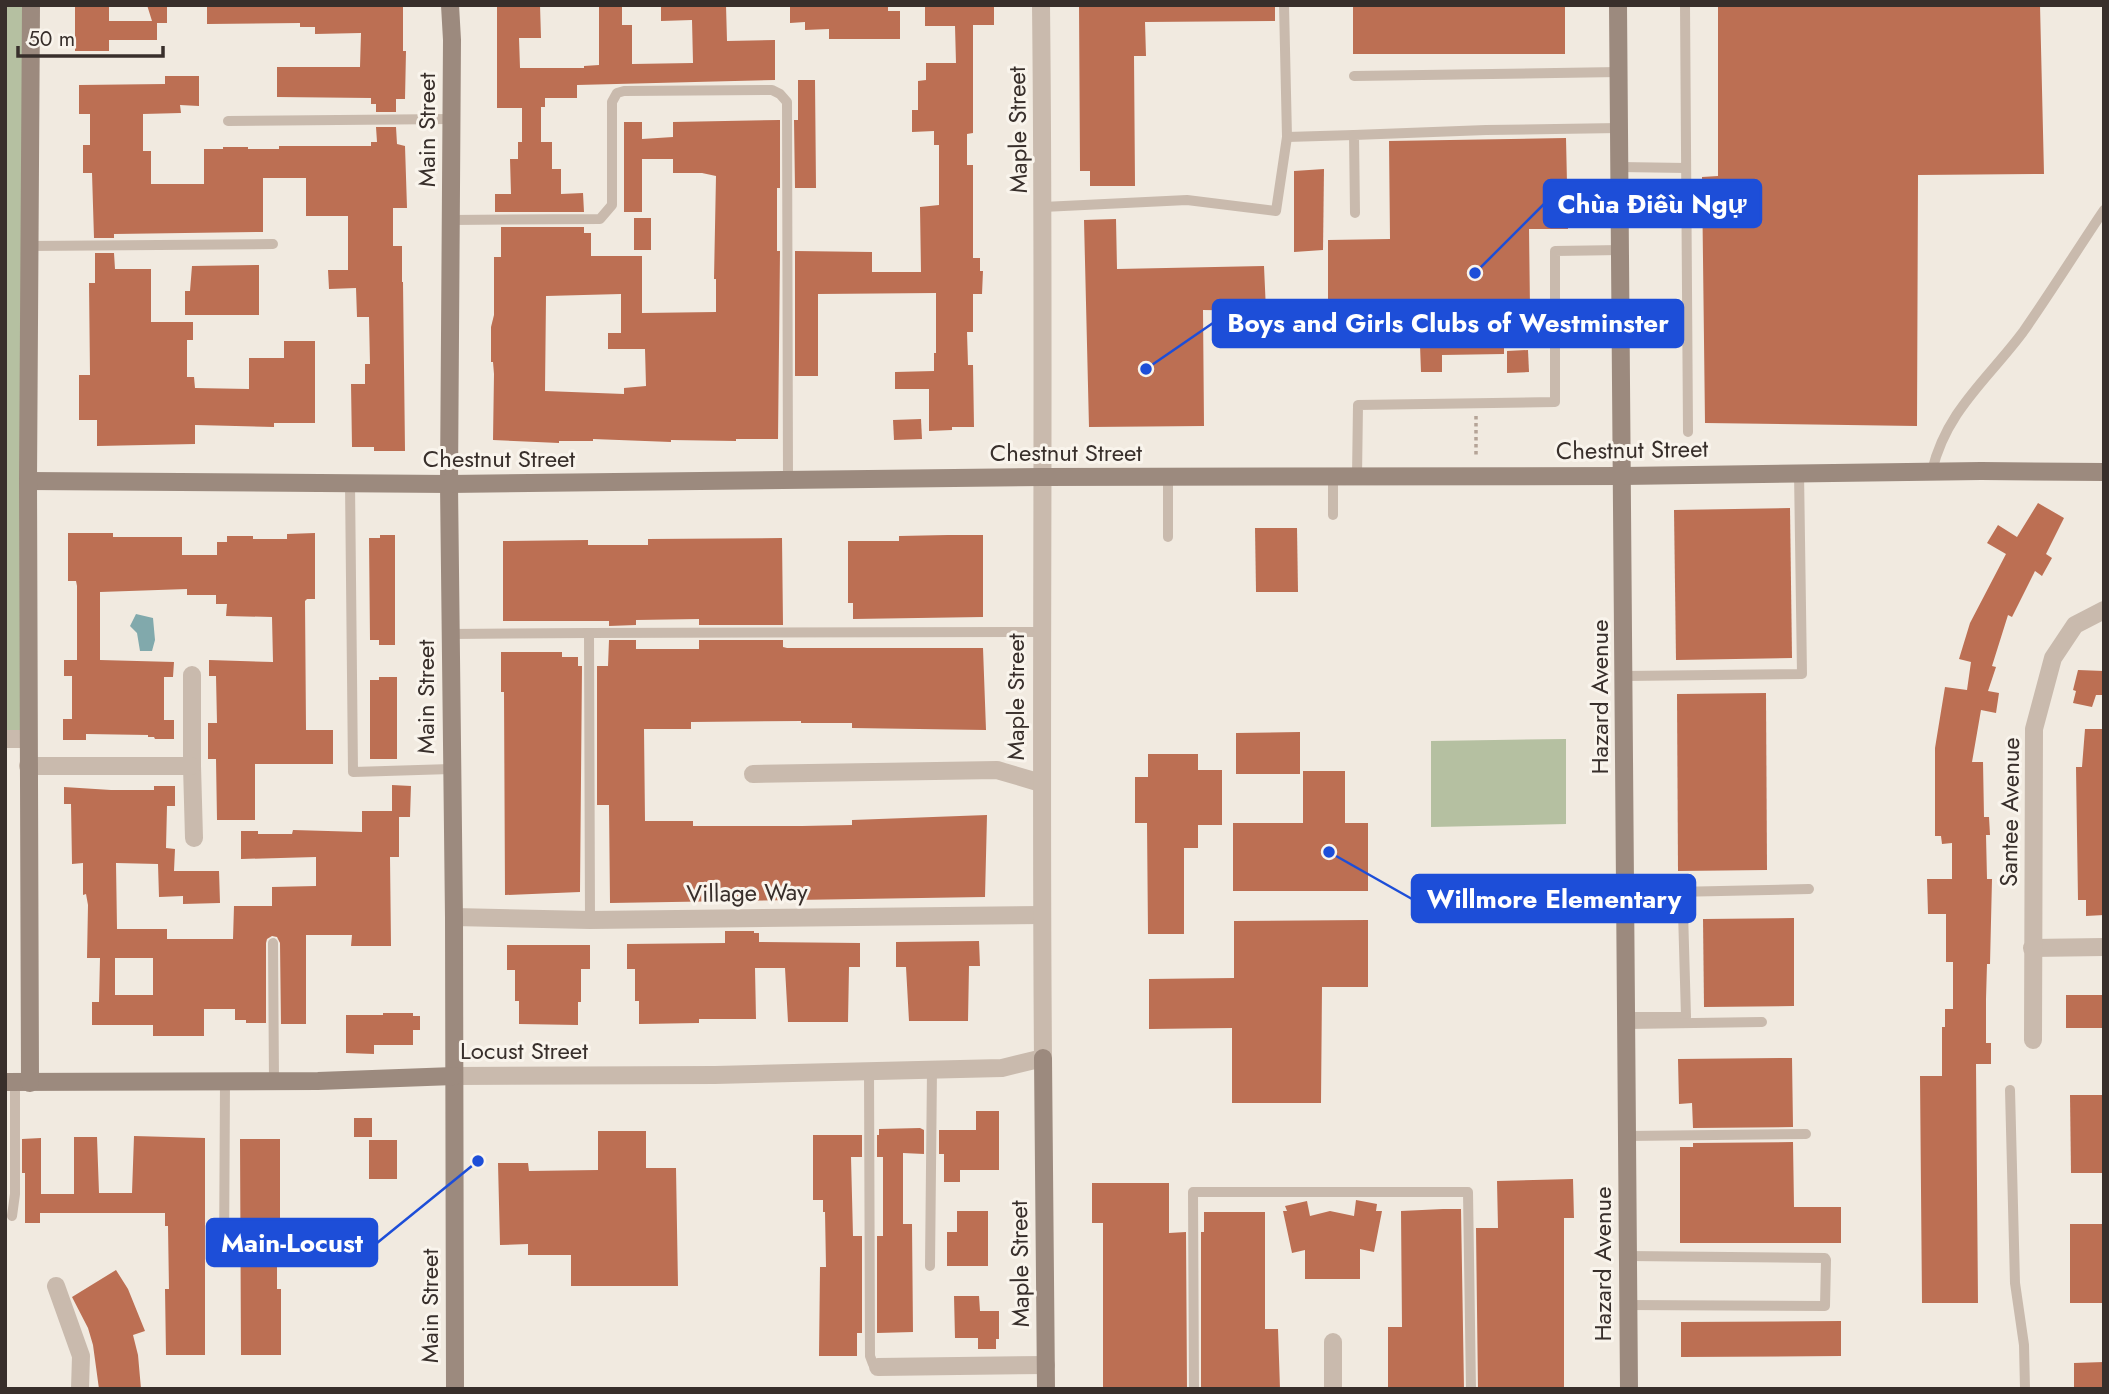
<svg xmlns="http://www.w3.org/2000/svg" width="2109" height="1394" viewBox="0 0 2109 1394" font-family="Jost,sans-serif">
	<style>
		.green { fill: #b5c0a1 }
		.water { fill: #81a9ac }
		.building { fill: #bc6f53; fill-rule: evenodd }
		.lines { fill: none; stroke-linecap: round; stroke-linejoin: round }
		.path { stroke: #b5a497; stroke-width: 3.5; stroke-dasharray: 3.5 3.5; stroke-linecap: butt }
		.lane { stroke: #c9baad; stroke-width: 10 }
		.street { stroke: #c9baad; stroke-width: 18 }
		.secondary { stroke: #9c8a7e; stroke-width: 18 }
		.labels { text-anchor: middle; stroke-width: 6; stroke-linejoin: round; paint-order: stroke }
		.street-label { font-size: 24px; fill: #382f2b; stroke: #f9f4ec }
		.leader { fill: none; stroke: #1d4ed8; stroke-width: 2.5 }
		.callout-dot { fill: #1d4ed8; stroke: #f9f4ec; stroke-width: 2.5 }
		.callout { fill: #1d4ed8; stroke: #1d4ed8; stroke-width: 2.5 }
		.callout-label { font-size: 26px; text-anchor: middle; font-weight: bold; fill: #fff }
	</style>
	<rect width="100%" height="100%" fill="#f1eae0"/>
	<g class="green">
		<path d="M5,5h23l2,732h-25z"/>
		<path d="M1566,739v85l-135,3v-86z"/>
	</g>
	<path class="water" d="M136,614l17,4 2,22 -3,11h-12l-3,-18 -7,-7z"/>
	<g class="building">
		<path d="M75,5h34v16h43l-5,-16h20v18h-10v17h-48v11h-34z"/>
		<path d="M207,5h196v46h3l-1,48h-9v13h-20v-8h-5v-6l-94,-1v-30h83l1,-34 -46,1v-7h-15v-4l-93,1z"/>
		<path d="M497,5h43l1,33h-22l1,30h64v-2l15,-1v-60h23v20h10v39l61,-1 -1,-43 -31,1v-16h65l1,36 48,-1v40l-198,5v13h-32v9h-4v35h11v27h9v25l22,-1 1,19h-89v-18h16l-1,-35h8v-17h4v-34h-25z"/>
		<path d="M790,5h98v6h12v28h-71v-10l-24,1v-8l-15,1z"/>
		<path d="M925,5h69v20h-21v108l-6,1v31h6v93h7v13h3l-1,23h-9v38h-6l1,33h5l1,62h-22v3l-23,1v-42h-34v-17l39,-1v-18h2v-60l-118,1v82h-23v-125l77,1v20h49l-1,-65 19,-2v-60h-5v-14l-22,1v-22h6v-29l8,-1v-17h30l-1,-37h-30z"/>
		<path d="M1079,5h196v16l-130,1 1,34h-12l1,130h-45v-15h-10z"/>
		<rect x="1353" y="5" width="212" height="49"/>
		<path d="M1718,5h322l4,169 -126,1 -1,251 -212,-3 -3,-246 16,-1z"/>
		<path d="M165,76h34v30l-19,-1 1,8 -38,1v37h8v33h53v-35h19v-2h25v2h31v-3h92v-4h6l-1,-15h20l1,17 8,2 2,62h-14v38h9v36h1l2,169h-31v-4h-22l-1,-63h14v-20h5l-1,-47h-12l-1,-29 -27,1 -1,-19h20v-54h-42v-38h-43v54l-149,2v4h-20l-2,-65h-9v-28h7v-31h-11v-29l86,-1z"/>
		<path d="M798,80h17l1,108h-21l-1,-68h4z"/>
		<path d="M780,120v68h-3v63h3l-2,188h-42v2l-65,-1v2l-78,-3v2h-34v2l-66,-3 1,-66 -1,-12h-2v-35l3,-12v-58h7v-30h83v6h7v23h51v57l74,-1v-33h-2l2,-103 -14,-3h-29v-14h-31v53h-18v-90h18v17l31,-2v-15zM621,294v39h-13v16h37l1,37 -22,2v6l-79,-3 1,-95z"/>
		<path d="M1566,138l2,91h-39l1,80h-26v45l-62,1v17h-21l-1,-27 -92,1v-106l62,-1 -1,-98z"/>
		<path d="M1324,169l-1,81 -29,2v-81z"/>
		<rect x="634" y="218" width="17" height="32"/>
		<path d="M1116,219l1,50 147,-3 2,45 -63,-1 1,116 -115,1 -5,-207z"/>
		<path d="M95,253h19l1,16h36v53h42v18h-6v37h7l1,11 54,1v-31h35v-17h31v82h-41v4l-79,-2v19l-98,2v-26h-18v-45h11l-1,-92h6z"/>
		<path d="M259,265v50h-74v-24h5l2,-25z"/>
		<path d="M1528,350l1,22 -22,1v-22z"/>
		<path d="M921,419l1,20 -28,1 -1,-20z"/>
		<path d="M2038,503l26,15 -18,36 6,4 -10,18 -7,-5 -23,46 -4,-2 -16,51 4,1 -8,24 11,2 -3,20 -15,-3 -9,52h11l1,55h5l1,18h-4l1,44h5l-2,85h-3l-1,35v44h5v21h-15l2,239h-56l-2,-227h22v-49h3v-18h8v-47h-7v-48h-18l-1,-35h25v-36l-10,1 -1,-8h-6v-88l10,-61 22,3 4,-28 -12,-3 11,-36 36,-69 -19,-11 11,-18 19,12z"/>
		<path d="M1790,508l2,150 -116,2 -2,-150z"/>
		<path d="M1255,528h42l1,64h-42z"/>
		<path d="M68,533h45v4h69v18h35v-13h10v-6h26v3h34v-5l28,-1v66h-8l-2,2 1,129h27v34h-78v56h-38l-1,-61h-8v-36h9l-1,-47h-7v-16l64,2 -1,-45 -46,-1 1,-12h-11v-9h-29v-6l-87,3v68l74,2 -1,15h-9v43h10v19h-19l-1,-2h-6v-2l-62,-1v6h-23v-21h9v-43h-8v-16h13v-74l-1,-5h-8z"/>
		<path d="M380,535h15v110h-16v-5h-9l-1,-102h11z"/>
		<path d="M948,535h35v82l-130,2v-16h-5v-62h51v-5z"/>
		<path d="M782,538l1,87h-84v-6l-63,1v5l-27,1v-5h-106v-80l85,-1v5h60v-6z"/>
		<path d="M609,640h27v9h63v-9h84v7l4,1h196l3,82 -134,-2v-5h-51v-2l-110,1v7h-47l1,92h48v5h109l50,-1v-5l135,-5 -2,82 -375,6 -1,-98h-12v-139h11z"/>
		<path d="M501,652h61v5h16v9h4l-2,226 -75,3 -1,-203h-3z"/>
		<path d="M2078,670l26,1v24h-8l-4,12 -19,-4 3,-12 -3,-1z"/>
		<path d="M379,677h18v82h-27v-79h9z"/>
		<path d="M1766,693l1,177 -89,1 -1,-177z"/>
		<path d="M2085,729h19v186l-18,1v-16h-8l-2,-133h6z"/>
		<path d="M1300,732v42h-64v-41z"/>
		<path d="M1148,754h50v16h24v55h-24v23h-14v86h-36l-1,-111h-12v-46h13z"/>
		<path d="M1303,771h42v52h23v68h-135v-68h70z"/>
		<path d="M392,785l19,1 -1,31h-11v40h-9l1,89h-40l1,-11h-46v89h-25l-1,-81 -3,-6 -5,-1 -5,3 -1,4v80h-20v-3h-11v-11h-31v27h-51v-11h-61v-23h7l1,-44h-13l1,-53 -2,-11 -3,1v-32l-11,1 -1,-60h-7v-17l47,3h43v-4h21v20h-8l-1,42 9,1 -1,22h45l1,32 -37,1v-8l-24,1 -1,-33 -42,-1 1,66h50v10h66l1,-33h38v-19l44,-1v-29l-75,2v-28h17v3h34l1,-4 69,2v-21h30zM115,958h38v37h-38z"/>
		<path d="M1794,918v88l-90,1 -1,-88z"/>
		<path d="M1368,920v67h-46l-1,116h-89v-75l-83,1v-50l85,-1v-57z"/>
		<path d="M725,931h29v2h5v9l101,1v24h-11l-1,55h-60l-3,-54h-30l1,51h-57v4l-60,1v-23h-4v-32h-8v-25l98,-1z"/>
		<path d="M979,941l1,25h-11l-1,55h-59l-3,-54h-10v-25z"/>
		<path d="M507,945h83v24h-9v33h-3v23l-59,-1v-23h-4v-31h-8z"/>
		<rect x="2066" y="995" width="38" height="33"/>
		<path d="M383,1013h30v3h7v14h-7v15h-39v9l-28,-1v-38h37z"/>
		<path d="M1792,1058l1,69 -100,1 -1,-25 -13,1 -1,-45z"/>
		<path d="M2070,1095h34v78h-33z"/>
		<path d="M976,1111h23v59h-39v12h-16v-28h-5v-24h37z"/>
		<rect x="354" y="1118" width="18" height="19"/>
		<path d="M920,1128l4,2v24l-21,-1v71h9l1,108 -36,1v-97h6v-79h-6v-22h2v-6z"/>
		<path d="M598,1131h48v37h30l2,118h-107v-31h-43v-11l-28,1 -2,-82h30l1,8 69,-1z"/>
		<path d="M813,1135h49v22h-11l2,79h9v97h-5v23h-38l1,-89h6l-1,-55h-2v-12h-10z"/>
		<path d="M134,1136l71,2v217h-39l-1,-66h4l-1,-63h-3v-13h-125v10h-15v-50h-3v-34l19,-1v56h33v-57h23l2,56h33z"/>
		<path d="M240,1139h40v87h-3v63h4v66h-40z"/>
		<rect x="369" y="1140" width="28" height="39"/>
		<path d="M1793,1142l1,65h47v36h-161v-96h13v-4z"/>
		<path d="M1573,1179l1,39h-10v171h-86l-2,-161h22l-1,-47z"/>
		<path d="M1092,1183h77v50l17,-1 1,157h-84v-166h-11z"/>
		<path d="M1356,1200l21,4 -1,7h6l-8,41 -14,-3v30h-55v-29l-13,3 -9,-42h4l-2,-5 22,-5 3,15 20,-5 24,5z"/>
		<path d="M1443,1209h18l3,180h-76v-62h14l-1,-116z"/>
		<path d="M957,1211h31v55h-41v-34h10z"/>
		<path d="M1204,1212h61v117h13l2,60h-79v-157h3z"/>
		<rect x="2070" y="1224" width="34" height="79"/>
		<path d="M116,1270l12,19 17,42 -12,4 5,20 3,34h-42l-6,-44 -5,-17 -16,-31z"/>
		<path d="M954,1296h25l1,15h19v28h-3v10h-18v-11h-23z"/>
		<path d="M1841,1321v35l-160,1v-35z"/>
		<path d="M2104,1362v27h-30v-26z"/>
	</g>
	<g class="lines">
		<g class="path">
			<path d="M1476,416v41"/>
			<path d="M5,536v154"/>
		</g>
		<g class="lane">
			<path d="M1685,5l3,427"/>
			<path d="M1354,76l265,-4"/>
			<path d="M228,121l223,-2"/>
			<path d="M1287,137l67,-2"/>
			<path d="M1620,167l66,1"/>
			<path d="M1043,207l144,-7 89,11 11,-74 -3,-132"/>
			<path d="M1355,213l-1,-78 132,-5 133,-2"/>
			<path d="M451,220l149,-1 12,-14v-103l5,-9 7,-2 148,-1 8,4 7,8 1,378"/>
			<path d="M28,246l245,-2"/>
			<path d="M1932,471c14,-60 56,-92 91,-139 28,-40 54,-82 81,-122"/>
			<path d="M1168,477v60"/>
			<path d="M1357,477l1,-72 197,-3v-151l66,-1"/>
			<path d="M350,483l3,289 98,-3"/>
			<path d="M1333,515v-38"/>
			<path d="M450,634l139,-1"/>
			<path d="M1624,676l178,-2 -3,-202"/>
			<path d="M1626,893l183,-4"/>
			<path d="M1626,912l57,-1 3,106h-59"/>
			<path d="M590,920l-1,-287 452,-1"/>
			<path d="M273,943l1,138"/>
			<path d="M1627,1024l135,-2"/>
			<path d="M869,1071l1,285 3,8 5,3"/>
			<path d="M2010,1090l5,193 9,62 1,44"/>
			<path d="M1627,1136l179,-2"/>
			<path d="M12,1216l3,-22v-111"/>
			<path d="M224,1260l1,-178"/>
			<path d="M930,1266l2,-197"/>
			<path d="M1628,1305l197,1 1,-46 -1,-2 -197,-2"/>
			<path d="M1194,1389l-1,-197h275l3,197"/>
		</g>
		<g class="street">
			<path d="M192,675v91l2,72"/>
			<path d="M5,739h23"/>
			<path d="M28,766h164"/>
			<path d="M753,774l244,-4 44,13"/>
			<path d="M454,917l136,3 451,-5"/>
			<path d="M2032,948l72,-1"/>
			<path d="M2033,1040l1,-311 19,-71 22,-33 29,-15"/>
			<path d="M454,1076l261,-1 287,-7 41,-10c-3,-351 2,-702 -2,-1053"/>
			<path d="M56,1286l25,70 -1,33"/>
			<path d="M1333,1342v47"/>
			<path d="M878,1367l168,-2"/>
		</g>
		<g class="secondary">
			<path d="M450,5l2,35 -3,444 5,433 1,472"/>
			<path d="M1618,5l11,1384"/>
			<path d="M28,481l421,3 593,-7 581,-1 358,-5 123,1"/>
			<path d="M1043,1058l3,331"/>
			<path d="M5,1082l313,-1 136,-5"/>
			<path d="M30,1083l-2,-602 3,-476"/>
		</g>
	</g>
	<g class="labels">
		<g class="street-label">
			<text transform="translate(427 130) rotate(-90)" y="8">Main Street</text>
			<text transform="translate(1018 130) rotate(-91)" y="8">Maple Street</text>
			<text transform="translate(1632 450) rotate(-1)" y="8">Chestnut Street</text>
			<text x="1066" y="461">Chestnut Street</text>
			<text x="499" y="467">Chestnut Street</text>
			<text transform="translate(426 697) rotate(-90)" y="8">Main Street</text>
			<text transform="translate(1016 697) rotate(-90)" y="8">Maple Street</text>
			<text transform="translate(1600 697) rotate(-90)" y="8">Hazard Avenue</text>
			<text transform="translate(2010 812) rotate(-89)" y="8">Santee Avenue</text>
			<text transform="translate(747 893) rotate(-1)" y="8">Village Way</text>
			<text x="524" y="1059">Locust Street</text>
			<text transform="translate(1020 1264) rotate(-91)" y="8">Maple Street</text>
			<text transform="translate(1603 1264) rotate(-90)" y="8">Hazard Avenue</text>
			<text transform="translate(430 1306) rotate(-90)" y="8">Main Street</text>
		</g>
	</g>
	<path class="leader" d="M1475 273L1544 204M1146 369L1213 323M1329 852L1412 899M478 1161L377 1243"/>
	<g class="callout-dot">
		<circle cx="1475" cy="273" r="7"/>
		<circle cx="1146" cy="369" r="7"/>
		<circle cx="1329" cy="852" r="7"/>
		<circle cx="478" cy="1161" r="7"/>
	</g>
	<g class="callout">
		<rect x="1544" y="180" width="217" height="47" rx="7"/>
		<rect x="1213" y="300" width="470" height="47" rx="7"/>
		<rect x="1412" y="875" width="283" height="47" rx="7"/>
		<rect x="207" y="1219" width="170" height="47" rx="7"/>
	</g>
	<g class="callout-label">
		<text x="1652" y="213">Chùa Điều Ngự</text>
		<text x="1448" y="332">Boys and Girls Clubs of Westminster</text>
		<text x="1554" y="908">Willmore Elementary</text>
		<text x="292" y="1252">Main-Locust</text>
	</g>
	<rect width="2109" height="1394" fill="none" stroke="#382f2b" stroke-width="14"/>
	<path d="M18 46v10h145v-10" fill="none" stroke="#382f2b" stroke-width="3.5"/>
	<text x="28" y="46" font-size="21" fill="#382f2b" stroke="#f9f4ec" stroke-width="5" paint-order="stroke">50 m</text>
</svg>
